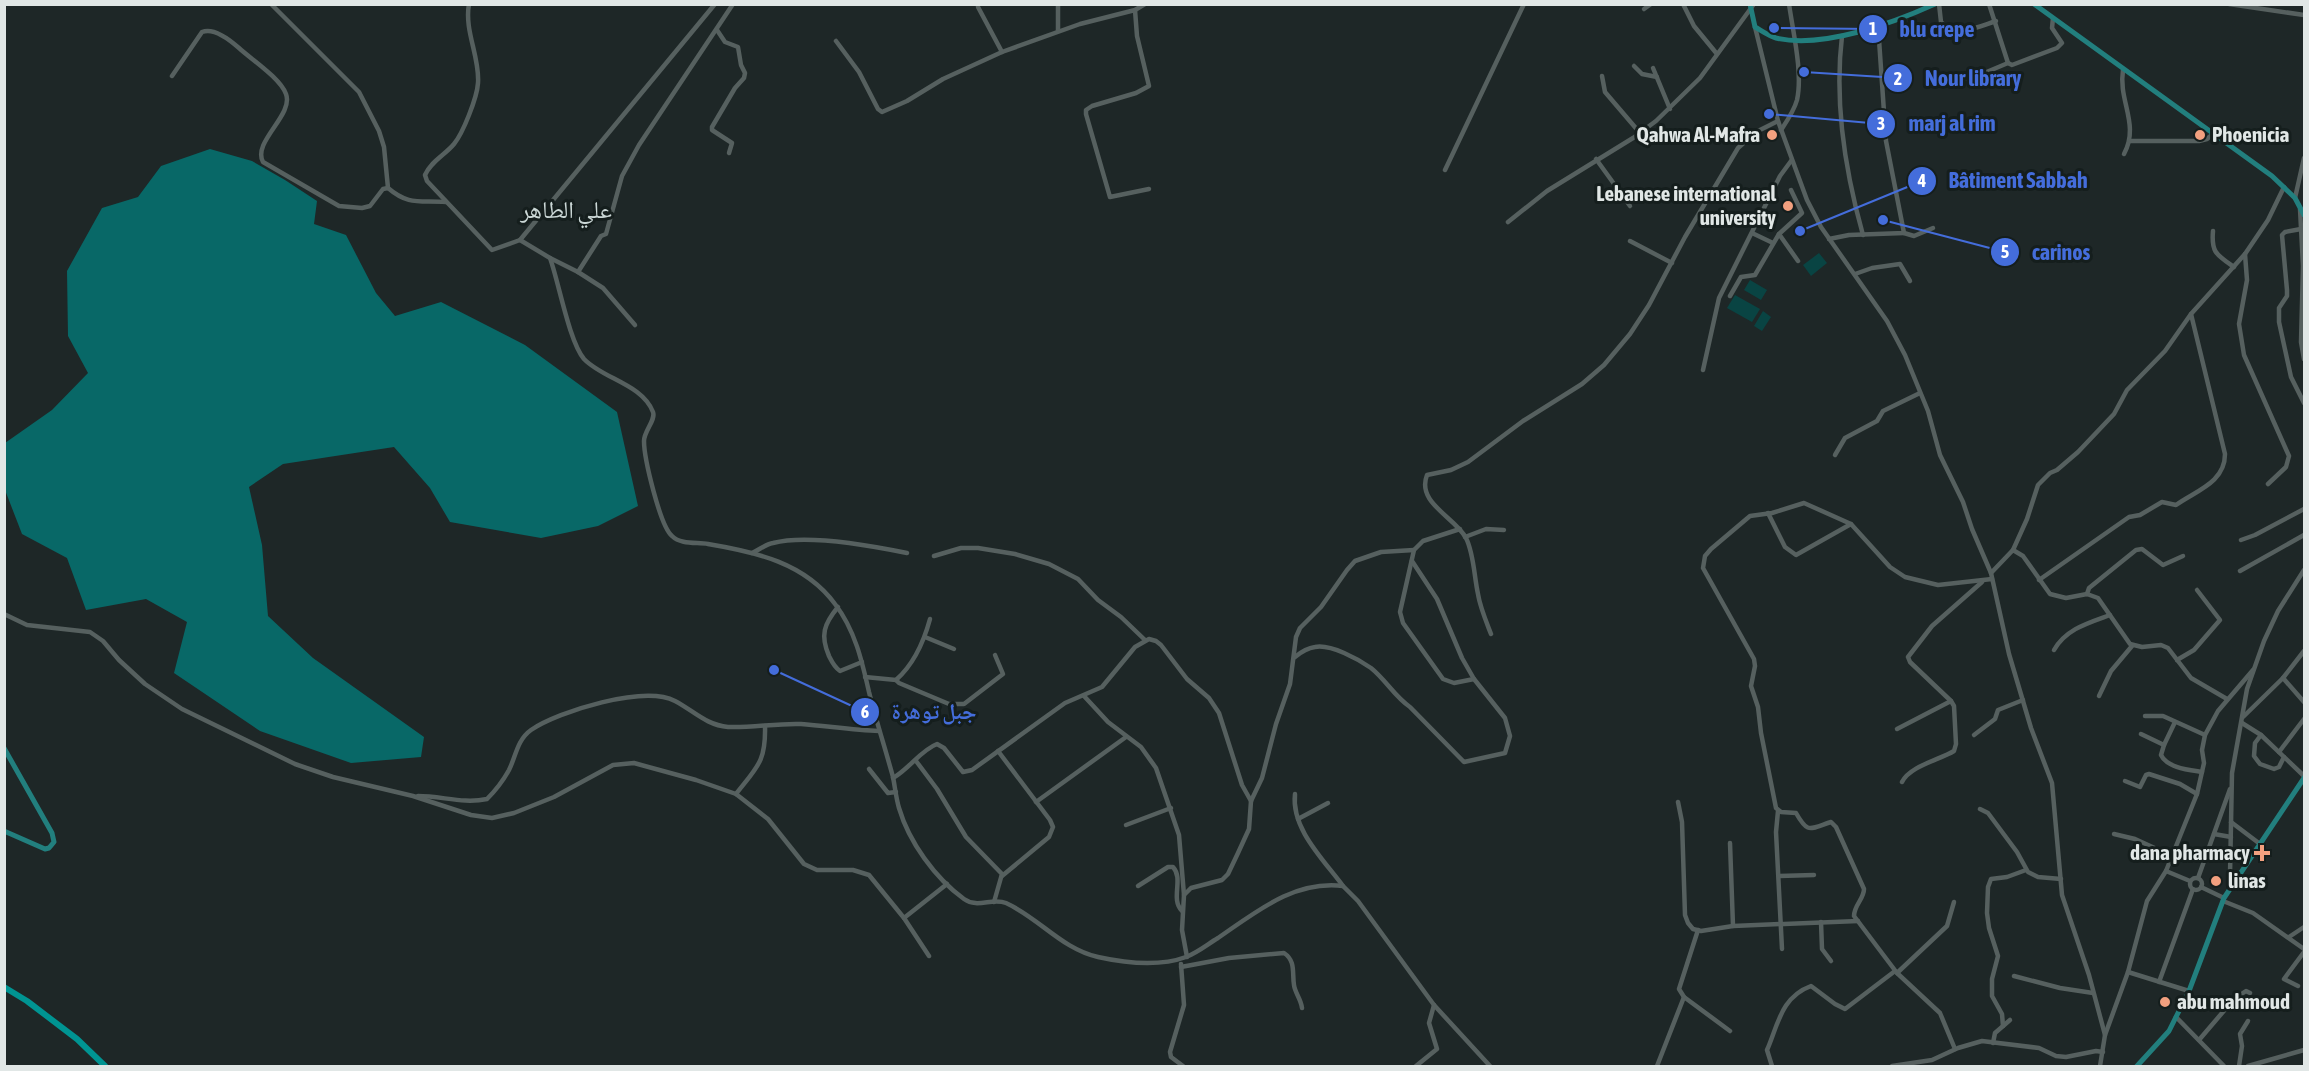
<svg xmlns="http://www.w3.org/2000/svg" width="2309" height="1071" viewBox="0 0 2309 1071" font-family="'Asap Condensed','Noto Naskh Arabic',sans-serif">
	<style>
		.green { fill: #094443 }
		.forest { fill: #086867 }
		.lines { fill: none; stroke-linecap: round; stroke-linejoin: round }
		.minor { stroke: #56605f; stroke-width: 4.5 }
		.major { stroke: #227f7e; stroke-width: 5 }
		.highway { stroke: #009492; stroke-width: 6 }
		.poi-dot { fill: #f2a07f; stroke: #151e1d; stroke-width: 2 }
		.labels { text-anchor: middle; stroke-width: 6; stroke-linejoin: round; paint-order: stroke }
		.poi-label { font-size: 21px; font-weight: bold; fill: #e1e7e6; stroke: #151e1d; text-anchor: end }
		.quarter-label { font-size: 24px; fill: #cbd7d6; stroke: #151e1d }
		.leader { fill: none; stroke: #446ddb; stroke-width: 2 }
		.callout-dot { fill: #446ddb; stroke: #151e1d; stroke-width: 2 }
		.mark-label { font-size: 18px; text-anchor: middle; font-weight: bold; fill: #fff }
		.callout-label { font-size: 22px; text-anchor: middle; font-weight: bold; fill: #446ddb; stroke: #151e1d; stroke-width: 6; stroke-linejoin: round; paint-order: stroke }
	</style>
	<rect width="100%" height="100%" fill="#1e2727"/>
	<g class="green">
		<path d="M1819,253l8,10 -16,13 -8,-11z"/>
		<path d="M1750,280l17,10 -6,10 -17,-10z"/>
		<path d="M1735,295l25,14 -8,13 -25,-14z"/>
		<path d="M1763,311l8,6 -9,14 -8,-5z"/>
	</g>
	<path class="forest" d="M210,149l42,12 33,19 32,21 -3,23 32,11 30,58 19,23 46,-14 84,43 92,67 21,94 -40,20 -57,12 -91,-16 -20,-34 -36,-41 -111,17 -34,23 13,58 6,71 45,42 111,79 -3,20 -70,6 -91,-32 -86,-58 13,-51 -41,-23 -60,11 -19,-52 -45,-24 -17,-44v-47l47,-33 36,-37 -20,-37 -1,-65 35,-63 36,-11 23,-31z"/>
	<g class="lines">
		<g class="minor">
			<path d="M271,4l88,88 20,39 5,16 4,41c21,18 32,12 58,14"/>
			<path d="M469,4c-5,27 11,53 9,79 -1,15 -15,50 -24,61 -9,11 -23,17 -29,31l2,6 65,69 28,-10 195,-236"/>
			<path d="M1058,4v27"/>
			<path d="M1683,4l11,22 23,28"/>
			<path d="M1939,4l2,18c16,16 36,5 55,-1"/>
			<path d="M1989,4l19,59"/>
			<path d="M2229,4l75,11"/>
			<path d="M978,7l24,45"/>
			<path d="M1644,9l7,-5"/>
			<path d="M1135,10l2,26 12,50 -13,7 -44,13 -6,4v4l24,83 39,-8"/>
			<path d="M1755,27l23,94 29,79 14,27 66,94 18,34 23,56 12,44 23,47 9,27 19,44 18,81 22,74 21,55 10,112 27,80 16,60"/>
			<path d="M717,30l8,12 13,5 3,18 4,8 -1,5 -9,10 -23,39v3l20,13 -3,10"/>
			<path d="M1842,36c-8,67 3,135 21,199"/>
			<path d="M836,41l23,31 19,37 4,3 25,-11 36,-22 59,-27 78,-28 55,-14 10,-6"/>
			<path d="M1634,66l8,8 15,3"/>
			<path d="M1653,68l17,41"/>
			<path d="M2123,70c-5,31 17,54 1,84"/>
			<path d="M172,76l30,-44c12,-5 28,8 37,16 13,12 41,30 47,46 8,21 -34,48 -23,68l76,44 23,2 8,-2 13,-17 5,-1"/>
			<path d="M1602,76l3,16 35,41"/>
			<path d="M1928,78l42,1 38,-16 4,2 45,-17 5,-5 -10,-15 1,-10"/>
			<path d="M1781,130c6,-9 13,-19 16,-30 6,-27 -4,-68 -8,-96"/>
			<path d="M2130,141h69l8,-2 7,-6"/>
			<path d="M1596,159l34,47"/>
			<path d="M1445,170l79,-166"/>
			<path d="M2295,198l9,-40"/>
			<path d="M2300,209l3,57 -2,76 3,17"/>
			<path d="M1508,222l39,-31 86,-53 23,-17 44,-43 54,-74"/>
			<path d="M2301,229l-16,3 -3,3 5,55v6l-8,12v14l12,55 13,26"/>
			<path d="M2213,231c-2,22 4,24 21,36"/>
			<path d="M1752,233l21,10"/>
			<path d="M1904,233l10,3 19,-8"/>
			<path d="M1779,234l19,27"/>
			<path d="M1829,239l20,-4 55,-2 -18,-92 -8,-116"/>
			<path d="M520,240l30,18c9,25 19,83 34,101 19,20 58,25 69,53 3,8 -9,19 -9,29 0,17 16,85 28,95 9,9 25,6 36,8 48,8 97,19 127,60 20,26 27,57 34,88 7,28 16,56 24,85 2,10 3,21 6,31 10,34 36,70 65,91 14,10 28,-2 42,4 33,15 56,46 92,54 27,6 61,10 88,0 11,-4 22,-13 32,-19 38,-26 76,-58 125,-52l15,15 76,104 56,61"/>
			<path d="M1630,241l42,22"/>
			<path d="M2245,254l2,26 -8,44 5,31 45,101 -3,11 -18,17"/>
			<path d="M550,258l28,14 25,16 32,37"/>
			<path d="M578,272l23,-36 5,-2 16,-58 17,-31 94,-141"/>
			<path d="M1855,274l17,-6 28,-4 10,17"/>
			<path d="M1730,296l11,-19 14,-2 24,-41 23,-21 -11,-23"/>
			<path d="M1703,370l16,-72 61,-122 11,-15"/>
			<path d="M1835,455l10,-17 32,-17 6,-10 37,-18"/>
			<path d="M1768,513l17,34 11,8 55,-31"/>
			<path d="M1460,529l-37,12 -9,9 -14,62 3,11 40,56 11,4 20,-4"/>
			<path d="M1465,537l21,-8 18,1"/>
			<path d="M2241,540l14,-5 49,-26"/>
			<path d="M2013,550l14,-31 11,-34 12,-12 7,-3 21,-18 36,-38 13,-24 38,-39 26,-37"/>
			<path d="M752,553c7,-3 14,-9 21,-10 34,-9 100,3 134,10"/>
			<path d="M934,556l27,-8h17l37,6 34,10 29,15 20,21 23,17 24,23"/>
			<path d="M2240,571l64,-36"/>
			<path d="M1991,573l22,-23 10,6 27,38 16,4 21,-4 11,4 32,46 12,3 19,-2 7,3 23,30 36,21"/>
			<path d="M2039,580l90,-63 11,-2 22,-13 14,3c19,-14 49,-22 49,-51l-34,-140 54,-60 23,-34 16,-33"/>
			<path d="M2087,594l2,-6 47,-38 6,-1 21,16 20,-9"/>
			<path d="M838,607c-14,17 -18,28 -9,49 3,6 5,11 11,15l22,-9"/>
			<path d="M4,614l23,11 63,7 13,9 16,19 26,24 37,25 113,55 38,13 80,19 58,19 21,3 22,-5 40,-16 59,-32 21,-2 62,17 40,14 32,25 36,45 13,6h36l16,5 35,43 25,38"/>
			<path d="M1491,634c-5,-13 -11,-27 -13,-40 -4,-18 -4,-40 -12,-56 -11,-21 -50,-35 -39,-63l24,-5 17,-8 55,-41 59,-37 22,-19 26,-31 19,-29 36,-68 53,-89 18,-16 22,-11"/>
			<path d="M925,637l29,12"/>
			<path d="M2054,650c12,-21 34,-27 56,-35"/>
			<path d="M1295,657c6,-5 12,-9 20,-10 16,-3 43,12 56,21 14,11 24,29 39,39l54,55 41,-9 5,-17 -5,-18 -31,-39 -12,-21 -25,-59 -25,-38"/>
			<path d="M2177,660l17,-10 26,-30 -23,-30"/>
			<path d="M865,677l31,3 3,3 50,21h15l39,-30 -8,-19"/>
			<path d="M2283,678l21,-27"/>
			<path d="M896,680c17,-15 28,-39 34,-61"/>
			<path d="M1084,696l24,26 33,25 15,21 23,67 5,60"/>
			<path d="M2099,696l12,-25 21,-25"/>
			<path d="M2145,716h18l42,19"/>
			<path d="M2243,717l40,-39 21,24"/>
			<path d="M2242,723l19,12 43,41"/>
			<path d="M1897,729l54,-28"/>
			<path d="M2141,734l23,11 -3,10c6,13 29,15 41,17"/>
			<path d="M1974,735l21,-16 3,-9 25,-10"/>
			<path d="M2261,735l-6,8 -1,13 6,8 14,5 5,-2 5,-10"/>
			<path d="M2164,745l11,-23"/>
			<path d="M998,751l52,69 3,7 -4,10 -47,39"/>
			<path d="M2279,752l25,-33"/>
			<path d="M916,761l21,28 29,48 36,37 -8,28"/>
			<path d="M869,769l19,24 8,-1"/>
			<path d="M893,778c16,-9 28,-28 44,-34l7,4 19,24 9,-2 93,-67 37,-16 33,-40 14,-8 7,2 5,4 26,34 22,19 10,15 23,72 9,16"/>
			<path d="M2125,781l15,6 6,-12 3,-1 31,10 17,10"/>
			<path d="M1902,782c8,-16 37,-22 52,-31l2,-7 -2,-38 -3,-5 -41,-39 -2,-5 24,-31 50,-44"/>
			<path d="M736,794c21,-27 30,-32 29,-68"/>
			<path d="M1295,794c-4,35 29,66 48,92"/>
			<path d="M418,796c24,0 45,8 69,3 9,-9 16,-18 22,-29 7,-14 8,-30 22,-40 28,-19 113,-45 144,-29 19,10 31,24 53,26 24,1 49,-4 73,-3 26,2 52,6 78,7"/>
			<path d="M1036,802l90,-65"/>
			<path d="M1678,802l4,20 3,93 3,8 5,6 8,2 32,-5 125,-5"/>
			<path d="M1980,809l8,4 29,39 11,20 10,5 23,2"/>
			<path d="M1778,811l-2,21 6,117"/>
			<path d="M1298,819l30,-16"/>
			<path d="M2231,822l29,22"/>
			<path d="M1126,825l45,-17"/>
			<path d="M2114,834l21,5 37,17"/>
			<path d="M2214,834l17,3"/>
			<path d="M1730,843l3,83"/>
			<path d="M2166,871l24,10"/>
			<path d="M1779,876l35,-1"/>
			<circle cx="2196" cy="884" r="6"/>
			<path d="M2198,878l32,-89"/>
			<path d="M2232,885l-2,-10 2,-102 15,-84 17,-48 14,-30 26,-41"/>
			<path d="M1138,886l30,-19h5c11,12 -3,32 9,44"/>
			<path d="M2201,887l23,11"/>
			<path d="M2223,901l30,12 51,36"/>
			<path d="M904,918l43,-34"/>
			<path d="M1821,922l1,27 9,12"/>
			<path d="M1698,930l-19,59 5,8 46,34"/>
			<path d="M2289,937l15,-10"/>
			<path d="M1187,957l-5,-27 2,-35 7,-7 31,-8 6,-6 10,-21 11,-24 2,-28 11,-23 14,-54 14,-40 6,-47 4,-9 21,-21 26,-37 8,-9 26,-9 33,-2"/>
			<path d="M1181,964l3,41 -14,47 1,5 12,9"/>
			<path d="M1181,967l48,-9 55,-5c12,8 8,20 10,32 1,8 7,14 8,23"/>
			<path d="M2128,972l61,19"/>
			<path d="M1897,973l50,-47 7,-24"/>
			<path d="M2014,976l46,12 33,5"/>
			<path d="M2159,982l34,-93"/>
			<path d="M2298,986l-14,-7 20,-27"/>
			<path d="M2176,1017l48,49"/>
			<path d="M2003,1026l-1,-12 -10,-18v-17l6,-23 -9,-28 -2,-15 1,-26 3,-8 16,-2 19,-7"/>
			<path d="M2199,1040l35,-41 12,-8 4,2"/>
			<path d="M1993,1043l2,-10 15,-13"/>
			<path d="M1955,1049l-15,-36 -43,-40 -43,-57c0,-11 10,-17 10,-27l-28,-62 -5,-5c-22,7 -23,12 -35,-9l-15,-1 -5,-4 -15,-75 -3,-26 -7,-21 4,-20 -1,-7 -51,-91 2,-12 6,-7 39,-33 22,-3 32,-10 47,21 39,43 15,10 33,8 54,-6"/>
			<path d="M1416,1066l21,-17 -8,-26 5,-18"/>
			<path d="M1657,1066l27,-69"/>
			<path d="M1772,1066l-5,-16c11,-25 14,-53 44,-64l24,18 10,5 50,-38"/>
			<path d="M1892,1066l40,-6 26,-12 24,-7 57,7 17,8 10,1 30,-6 7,1"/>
			<path d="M2100,1066l5,-31 23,-63 19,-71 19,-30 31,-77 7,-31 -2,-13 3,-15 13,-24 35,-41"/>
			<path d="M2239,1066l3,-20 -2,-12 8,-13"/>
			<path d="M2248,1066l56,-16"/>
		</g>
		<g class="major">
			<path d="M1750,4l5,23c7,4 14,9 21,11 47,11 117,-15 159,-34"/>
			<path d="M2034,4l238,172 23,22 9,17"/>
			<path d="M4,748l48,85 2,9 -5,6 -4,1 -41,-18"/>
			<path d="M2137,1066l32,-35 20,-40 35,-93 80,-120"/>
		</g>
		<path class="highway" d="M4,987l23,14 50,38 28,27"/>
	</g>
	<g class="poi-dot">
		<circle cx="1772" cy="135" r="6"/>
		<circle cx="2200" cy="135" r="6"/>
		<circle cx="1788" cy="206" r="6"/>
		<path d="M2259 844h6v6h6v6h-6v6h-6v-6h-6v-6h6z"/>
		<circle cx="2216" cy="881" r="6"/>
		<circle cx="2165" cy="1002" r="6"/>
	</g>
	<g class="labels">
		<g class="poi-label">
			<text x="1760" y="142">Qahwa Al-Mafra</text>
			<text x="2212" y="142" text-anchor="start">Phoenicia</text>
			<text x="1776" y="201">Lebanese international<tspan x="1776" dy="24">university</tspan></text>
			<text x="2250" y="860">dana pharmacy</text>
			<text x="2228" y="888" text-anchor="start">linas</text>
			<text x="2177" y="1009" text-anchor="start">abu mahmoud</text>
		</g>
		<g class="quarter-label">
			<text x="566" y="218">علي الطاهر</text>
		</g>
	</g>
	<path class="leader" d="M1774 28L1873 29M1804 72L1898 78M1769 114L1881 124M1800 231L1922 181M1883 220L2005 252M774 670L865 712"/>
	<g class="callout-dot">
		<circle cx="1774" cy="28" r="6"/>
		<circle cx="1804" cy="72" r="6"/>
		<circle cx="1769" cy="114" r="6"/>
		<circle cx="1800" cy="231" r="6"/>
		<circle cx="1883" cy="220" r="6"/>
		<circle cx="774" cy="670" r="6"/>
		<circle cx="1873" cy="29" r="15"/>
		<circle cx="1898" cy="78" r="15"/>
		<circle cx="1881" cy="124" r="15"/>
		<circle cx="1922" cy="181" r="15"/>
		<circle cx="2005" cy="252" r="15"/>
		<circle cx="865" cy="712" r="15"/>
	</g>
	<g class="mark-label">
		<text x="1873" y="35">1</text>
		<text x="1898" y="85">2</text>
		<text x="1881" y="130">3</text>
		<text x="1922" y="187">4</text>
		<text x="2005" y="258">5</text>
		<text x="865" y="718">6</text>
	</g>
	<g class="callout-label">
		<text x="1937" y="37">blu crepe</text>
		<text x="1973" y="86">Nour library</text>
		<text x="1952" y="131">marj al rim</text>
		<text x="2018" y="188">Bâtiment Sabbah</text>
		<text x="2061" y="260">carinos</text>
		<text x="934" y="719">جبل توهرة</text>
	</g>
	<rect width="2309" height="1071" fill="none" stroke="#e1e7e6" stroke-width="12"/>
</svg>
